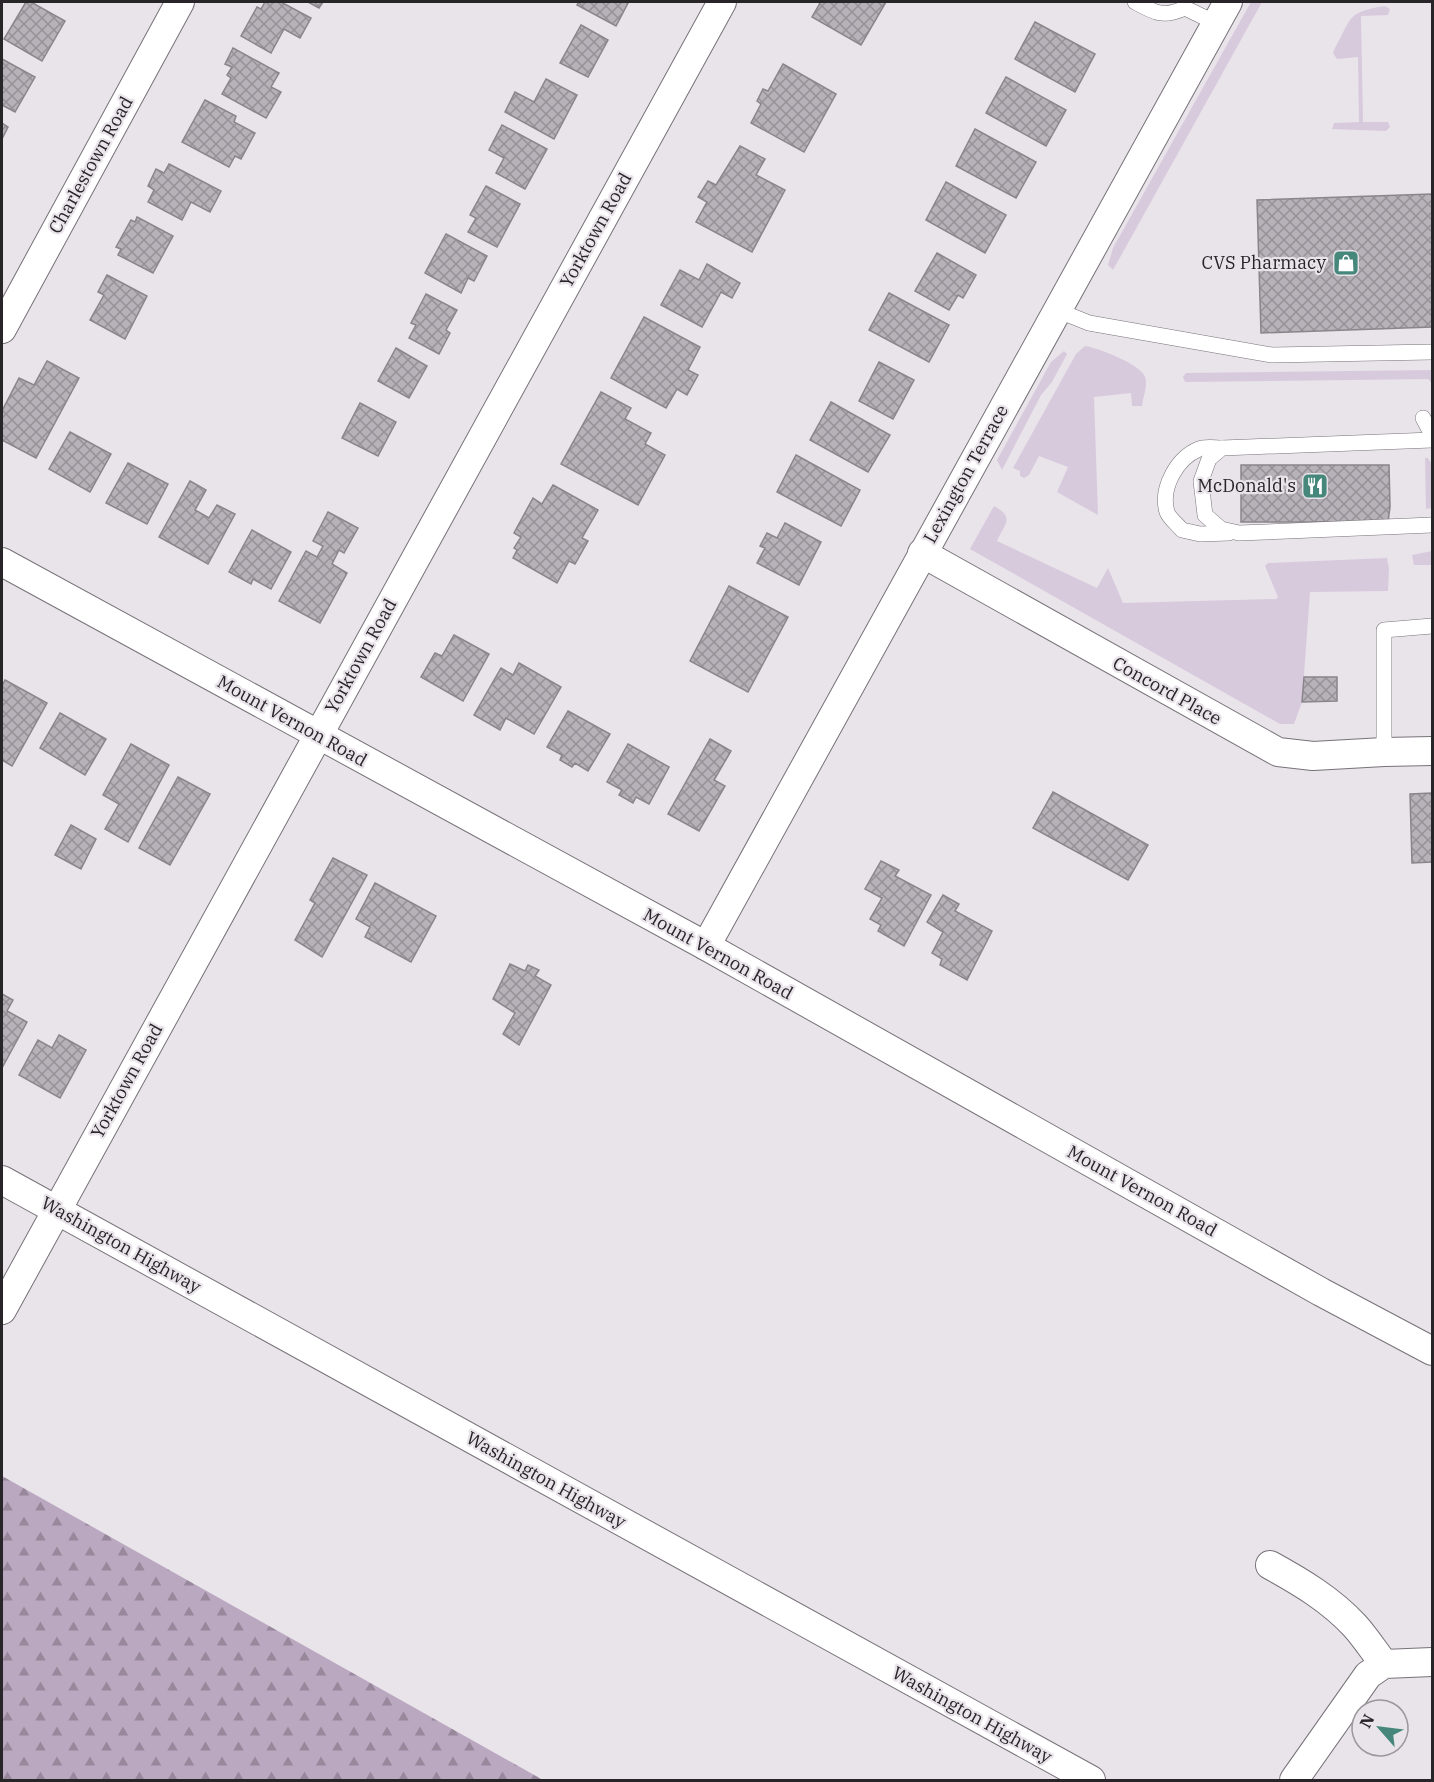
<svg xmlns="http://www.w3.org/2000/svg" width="1434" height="1782" viewBox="0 0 1434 1782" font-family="'IBM Plex Serif',serif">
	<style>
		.grass { fill: #d8cadd }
		.forest { fill: url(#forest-firs) }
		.building { fill: url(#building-cross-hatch); stroke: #8a858b; stroke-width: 1.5 }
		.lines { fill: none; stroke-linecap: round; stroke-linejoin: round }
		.lane-casing { stroke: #777278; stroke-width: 16 }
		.street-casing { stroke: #777278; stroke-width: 30 }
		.lane { stroke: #fff; stroke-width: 15 }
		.street { stroke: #fff; stroke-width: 28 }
		.labels { text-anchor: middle; stroke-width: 4.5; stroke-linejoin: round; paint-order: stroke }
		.street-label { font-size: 18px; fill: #272528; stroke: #e9e3ea }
		.poi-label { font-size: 18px; fill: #272528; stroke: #e9e3ea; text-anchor: end }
	</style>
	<defs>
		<pattern id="forest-firs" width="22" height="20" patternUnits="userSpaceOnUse" patternTransform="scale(1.5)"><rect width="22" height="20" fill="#baa7c0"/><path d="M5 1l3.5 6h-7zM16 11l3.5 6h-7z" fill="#97889c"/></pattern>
		<pattern id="building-cross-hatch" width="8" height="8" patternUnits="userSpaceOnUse" patternTransform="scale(1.5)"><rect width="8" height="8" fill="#b7b2b9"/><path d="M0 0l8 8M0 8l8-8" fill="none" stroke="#959196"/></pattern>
	</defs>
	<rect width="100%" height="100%" fill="#e9e3ea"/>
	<g class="grass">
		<path d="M1251,2h11l-149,268 -5,-5 5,-17z"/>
		<path d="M1385,6l5,3 -2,6 -27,1 2,106h25l2,5 -4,4 -54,-2 2,-6 25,-1 -1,-65 -21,2 -4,-6 2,-5c17,-31 12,-36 50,-42z"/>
		<path d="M1085,346c13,2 56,18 60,31 3,8 -2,20 -3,29h-10l-1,-13 -37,4 4,118 -41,-23 11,-25 -29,-11 -10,19 -5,3 -4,-2v-5l-7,-3 63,-114z"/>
		<path d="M1064,351l3,3 -15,28 -11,13 -39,75 -5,-10 54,-98z"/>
		<path d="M1432,370v13l-4,-4 -243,3 -2,-5 3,-4z"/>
		<path d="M1425,458h3l4,7v40l-1,3 -5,1z"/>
		<path d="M994,506c21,12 11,17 3,35l100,47 11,-20 15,35 153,-4 2,-2 -13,-31 3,-3 119,-5 2,10 -1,23 -78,1 -8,110 -8,22h-14l-310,-175z"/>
		<path d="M1432,551v14h-18l-2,-10z"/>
	</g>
	<path class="forest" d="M2,1476l541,304h-541z"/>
	<g class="building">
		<path d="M26,2h5l34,19 -23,40 -38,-22z"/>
		<path d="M265,2h16l30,16 -11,20 -16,-9 -13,24 -30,-17 16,-29 4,2z"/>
		<path d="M308,2h15l-4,6z"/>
		<path d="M579,2h47l2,1 -12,23 -39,-21z"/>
		<path d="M818,2h68l-25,43 -49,-28 8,-14z"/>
		<path d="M1035,22l60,32 -20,38 -60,-33z"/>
		<path d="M581,25l27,15 -20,37 -28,-14z"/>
		<path d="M233,48l46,25 -8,14 10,5 -15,26 -44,-24 9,-16 -4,-3 5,-8 -7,-3z"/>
		<path d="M2,59l33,18 -20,35 -13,-7z"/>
		<path d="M783,64l53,30 -32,58 -53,-29 10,-19 -4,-3 6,-12 5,2z"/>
		<path d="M1006,77l60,33 -20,36 -60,-33z"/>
		<path d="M546,79l31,16 -23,44 -49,-27 10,-20 19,10z"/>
		<path d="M205,100l31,16 -2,6 21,11 -14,26 -6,-3 -6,11 -47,-25z"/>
		<path d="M2,123l6,4 -6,12z"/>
		<path d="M502,125l45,24 -22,40 -29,-16 8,-15 -15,-8z"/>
		<path d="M975,129l61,33 -20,36 -60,-32z"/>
		<path d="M740,146l25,13 -9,16 29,15 -33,62 -56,-30 11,-20 -9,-5 10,-16 8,4z"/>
		<path d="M169,164l52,27 -11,21 -19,-10 -9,18 -34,-18 6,-12 -6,-4 8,-17 8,4z"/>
		<path d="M946,182l60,33 -21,38 -59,-33z"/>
		<path d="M486,186l34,18 -23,43 -29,-15 8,-14 -6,-3z"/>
		<path d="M1432,194v133l-171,6 -4,-133z"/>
		<path d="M137,217l36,19 -20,37 -35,-18 3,-6 -5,-2 15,-27 4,2z"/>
		<path d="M446,234l41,22 -13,25 -6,-3 -7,15 -36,-20z"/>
		<path d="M937,253l39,22 -13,23 -5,-3 -9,15 -34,-19z"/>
		<path d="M707,264l33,19 -8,15 -11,-6 -19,35 -41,-22 19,-35 19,10z"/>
		<path d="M107,275l40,21 -22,43 -35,-19 14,-25 -6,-3z"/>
		<path d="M889,293l60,32 -20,37 -60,-32z"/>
		<path d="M426,294l31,16 -11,20 4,3 -11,21 -30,-16 7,-13 -5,-2z"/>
		<path d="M644,317l56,30 -12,23 10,5 -11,20 -10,-6 -11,19 -55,-30z"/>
		<path d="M396,348l31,18 -18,32 -31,-17z"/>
		<path d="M47,361l32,17 -43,80 -34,-18v-29l17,-33 15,7z"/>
		<path d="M879,362l35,18 -21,39 -34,-18z"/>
		<path d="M601,392l30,16 -6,11 26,14 -6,11 20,11 -27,50 -77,-41z"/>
		<path d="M831,402l59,33 -22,37 -58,-32z"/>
		<path d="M360,403l36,19 -18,34 -36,-18z"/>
		<path d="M70,432l41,22 -21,38 -41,-23z"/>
		<path d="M796,455l64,35 -19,36 -64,-34z"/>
		<path d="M128,463l40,21 -21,40 -41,-21z"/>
		<path d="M1241,465h148l1,42 -2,15h-147z"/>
		<path d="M190,481l16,9 -11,20 14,8 8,-13 18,9 -27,50 -49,-27z"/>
		<path d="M553,485l45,25 -16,28 6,3 -13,23 -6,-3 -12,22 -44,-25 4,-8 -3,-2 7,-11 -7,-4 19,-35 9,6z"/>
		<path d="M328,512l30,16 -14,25 -5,-3 -7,14 15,9 -27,50 -41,-22 27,-50 11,6 6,-11 -10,-5z"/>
		<path d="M785,523l36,19 -22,43 -42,-22 8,-15 -5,-2 7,-13 10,5z"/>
		<path d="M252,530l39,22 -20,37 -18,-10 -2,5 -22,-12z"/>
		<path d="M729,586l59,31 -40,75 -58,-31z"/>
		<path d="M454,635l35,19 -26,47 -42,-24 14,-24 7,3z"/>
		<path d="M519,663l42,24 -27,47 -28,-16 -6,12 -26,-15 27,-47 12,7z"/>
		<path d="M1304,677h33v24l-35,1z"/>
		<path d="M5,680l42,23 -35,63 -10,-6v-74z"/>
		<path d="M568,711l42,23 -22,37 -13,-8 -3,4 -12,-7 2,-5 -15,-8z"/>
		<path d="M60,713l46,26 -21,36 -45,-27z"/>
		<path d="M710,739l21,12 -17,29 11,6 -26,45 -31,-17z"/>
		<path d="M131,744l38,21 -41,77 -23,-13 14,-25 -16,-9z"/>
		<path d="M628,744l41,23 -20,37 -13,-7 -3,6 -14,-8 3,-5 -15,-8z"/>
		<path d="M178,777l32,17 -40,71 -31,-17z"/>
		<path d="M1053,792l95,53 -20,35 -95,-52z"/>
		<path d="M1432,793v69l-20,1 -2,-69z"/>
		<path d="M71,825l25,14 -15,30 -26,-14z"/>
		<path d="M333,858l34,17 -45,82 -27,-17 20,-37 -5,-3z"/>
		<path d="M881,861l18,9 -4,6 36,19 -27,51 -26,-15 3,-6 -11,-6 12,-21 -17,-9z"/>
		<path d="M375,883l61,33 -25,46 -46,-25 5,-10 -14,-8z"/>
		<path d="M943,895l16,9 -4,7 37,20 -25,49 -27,-15 2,-6 -10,-6 11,-21 -16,-10z"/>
		<path d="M510,964l15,7 3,-6 11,5 -4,6 16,9 -32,60 -16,-11 12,-21 -22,-14z"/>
		<path d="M2,994l11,6 -6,11 20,11 -25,46z"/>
		<path d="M59,1035l27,15 -26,48 -41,-23 19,-35 14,8z"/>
	</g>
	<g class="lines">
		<defs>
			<g id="lane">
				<path d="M1135,2c20,11 28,16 50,6l31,15"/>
				<path d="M1059,311l30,12 183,32 160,-3"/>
				<path d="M1423,418l9,17"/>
				<path d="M1432,440l-210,8 -13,11 -8,22 4,34 16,14 18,4 193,-8"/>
				<path d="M1222,448c-7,0 -17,-2 -23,1 -22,9 -39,39 -32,63 2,6 11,13 15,18l18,4 29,-1"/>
				<path d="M1384,752v-122l48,-4"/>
			</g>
			<g id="street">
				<path d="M2,329l178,-327"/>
				<path d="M922,553l356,199 35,4 71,-4 48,-1"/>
				<path d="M2,562l704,384 615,346 111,59"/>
				<path d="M706,946l522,-944"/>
				<path d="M2,1180l1089,600"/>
				<path d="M2,1310l720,-1308"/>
				<path d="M1270,1565c31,17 61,35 85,61 10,11 19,25 29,38"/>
				<path d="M1294,1780l74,-105 16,-11 48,-2"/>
			</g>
		</defs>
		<use href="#lane" class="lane-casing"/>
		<use href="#street" class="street-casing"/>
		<use href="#lane" class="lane"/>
		<use href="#street" class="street"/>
	</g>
	<defs>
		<symbol id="shop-square" viewBox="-11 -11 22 22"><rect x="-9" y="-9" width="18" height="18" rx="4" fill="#45887b" stroke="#e9e3ea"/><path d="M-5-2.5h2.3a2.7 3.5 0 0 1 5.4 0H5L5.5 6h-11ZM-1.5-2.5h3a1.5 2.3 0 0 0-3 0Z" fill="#fff"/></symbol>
		<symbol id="restaurant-square" viewBox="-11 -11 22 22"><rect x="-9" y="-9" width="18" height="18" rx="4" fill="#45887b" stroke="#e9e3ea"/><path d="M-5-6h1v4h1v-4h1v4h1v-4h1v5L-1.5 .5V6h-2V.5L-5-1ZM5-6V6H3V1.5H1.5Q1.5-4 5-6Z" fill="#fff"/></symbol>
	</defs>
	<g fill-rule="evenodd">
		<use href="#shop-square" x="1331" y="248" width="30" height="30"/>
		<use href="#restaurant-square" x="1300" y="471" width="30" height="30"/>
	</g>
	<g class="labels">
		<g class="street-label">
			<text transform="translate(91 165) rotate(-61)" y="6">Charlestown Road</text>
			<text transform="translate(596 230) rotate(-61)" y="6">Yorktown Road</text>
			<text transform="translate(966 474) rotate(-61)" y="6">Lexington Terrace</text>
			<text transform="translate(361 656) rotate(-61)" y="6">Yorktown Road</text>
			<text transform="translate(1167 691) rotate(29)" y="6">Concord Place</text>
			<text transform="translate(292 721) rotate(29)" y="6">Mount Vernon Road</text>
			<text transform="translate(718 954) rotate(29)" y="6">Mount Vernon Road</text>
			<text transform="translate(127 1081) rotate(-61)" y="6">Yorktown Road</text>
			<text transform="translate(1142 1191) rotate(29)" y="6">Mount Vernon Road</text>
			<text transform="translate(121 1245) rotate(29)" y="6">Washington Highway</text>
			<text transform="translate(546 1480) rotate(29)" y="6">Washington Highway</text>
			<text transform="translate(972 1715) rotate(29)" y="6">Washington Highway</text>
		</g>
		<g class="poi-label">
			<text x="1326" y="269">CVS Pharmacy</text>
			<text x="1296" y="492">McDonald's</text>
		</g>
	</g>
	<rect width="1434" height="1782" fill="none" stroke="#272528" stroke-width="6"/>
	<g transform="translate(1380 1728) rotate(298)"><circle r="28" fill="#e9e3ea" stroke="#9b979c" stroke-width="1.5"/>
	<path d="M0-4.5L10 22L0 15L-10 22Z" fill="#45887b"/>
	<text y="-9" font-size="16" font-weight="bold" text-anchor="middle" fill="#272528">N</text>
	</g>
</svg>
